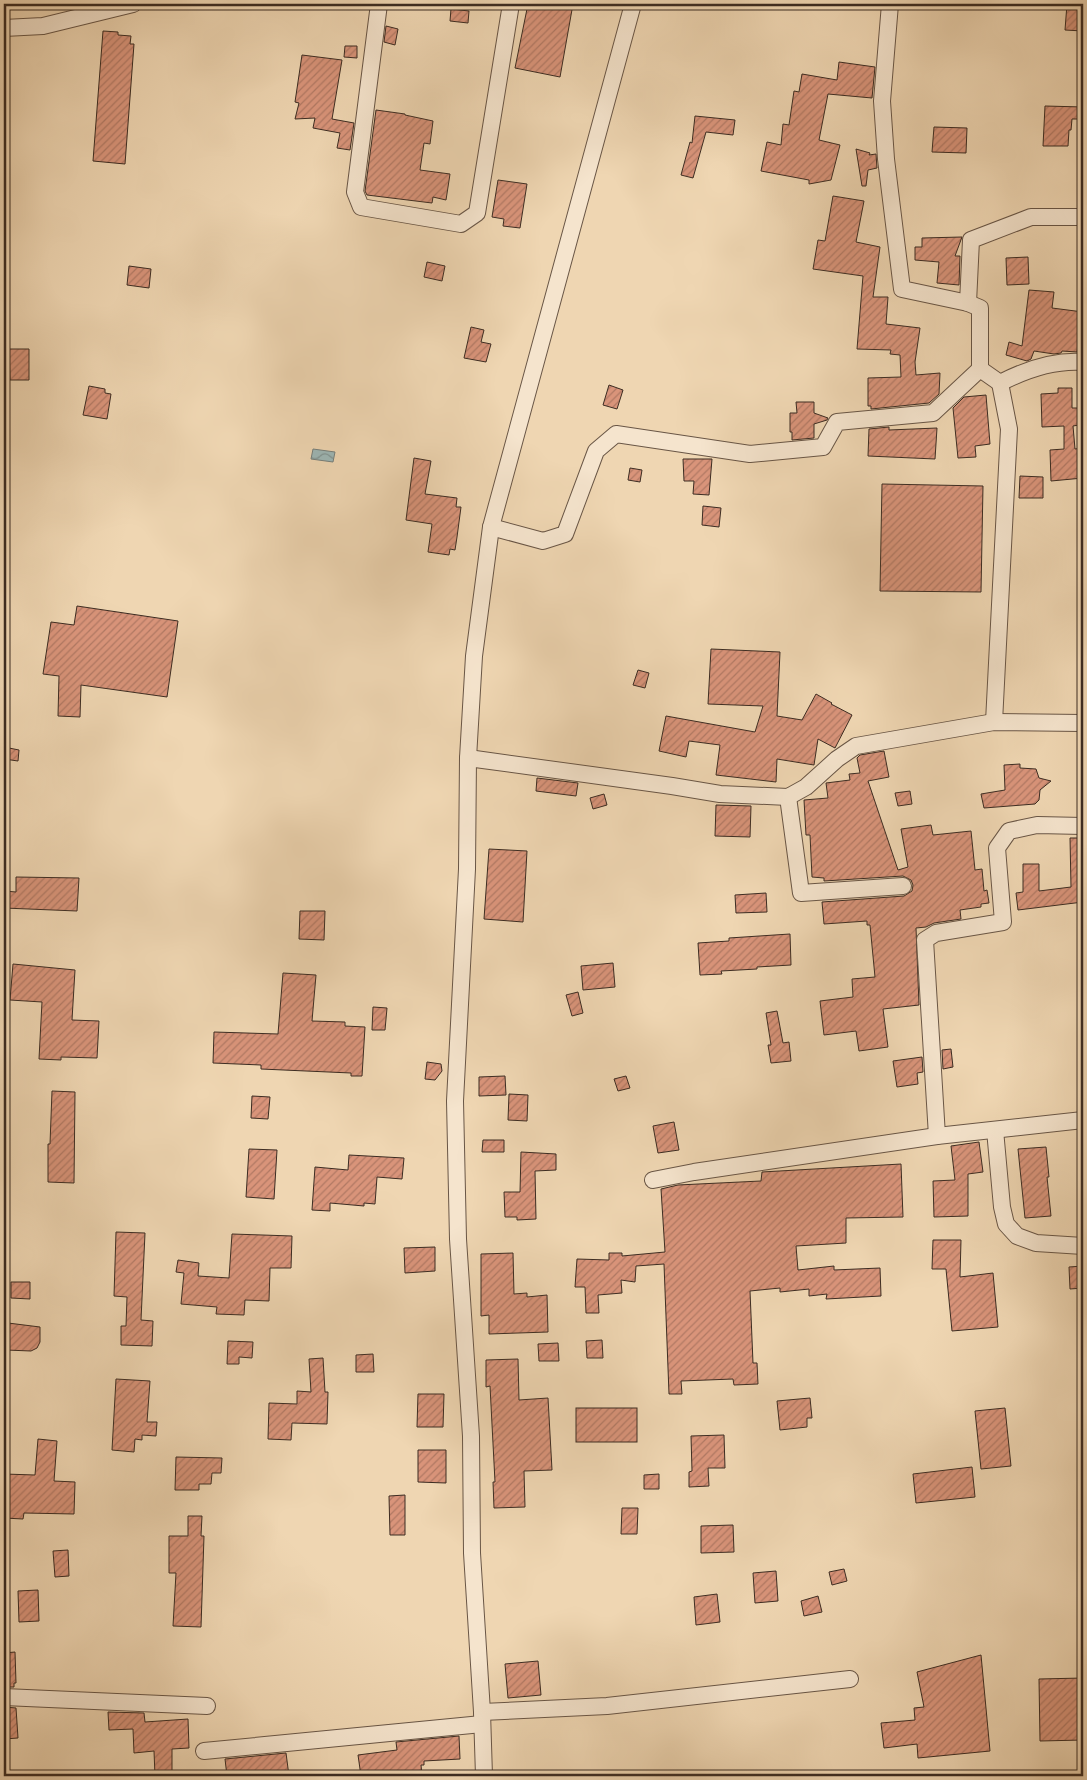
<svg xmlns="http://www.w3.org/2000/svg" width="1087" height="1780" viewBox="0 0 1087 1780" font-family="'IM FELL DW Pica',serif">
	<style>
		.water { fill: url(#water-waves); stroke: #767f7b }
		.building { fill: url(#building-hatch); stroke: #3c2c22 }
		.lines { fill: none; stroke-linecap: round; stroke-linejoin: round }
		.minor-casing { stroke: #695646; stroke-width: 18 }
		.minor { stroke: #f5e4cd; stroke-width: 16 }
	</style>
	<defs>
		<pattern id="water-waves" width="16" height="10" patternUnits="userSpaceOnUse" patternTransform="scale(1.25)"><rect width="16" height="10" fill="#9db7b6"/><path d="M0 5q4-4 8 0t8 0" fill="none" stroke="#819594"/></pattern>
		<pattern id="building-hatch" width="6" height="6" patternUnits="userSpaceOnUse" patternTransform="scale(1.25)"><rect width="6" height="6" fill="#d9947a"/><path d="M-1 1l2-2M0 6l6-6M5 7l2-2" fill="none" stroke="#b17964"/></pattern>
	</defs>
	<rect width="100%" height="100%" fill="#efd6b2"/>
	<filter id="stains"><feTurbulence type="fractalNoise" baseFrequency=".004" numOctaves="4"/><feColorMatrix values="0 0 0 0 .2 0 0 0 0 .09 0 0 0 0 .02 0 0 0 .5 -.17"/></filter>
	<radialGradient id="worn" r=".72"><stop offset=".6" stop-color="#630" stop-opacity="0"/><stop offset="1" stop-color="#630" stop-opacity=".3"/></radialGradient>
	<path class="water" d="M313,449l22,3 -2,10 -22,-3z"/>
	<g class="building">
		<path d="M528,4h45l-13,73 -45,-9z"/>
		<path d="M1067,4l16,1v26l-18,-1z"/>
		<path d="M451,9l18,2 -1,12 -18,-2z"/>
		<path d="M386,26l12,3 -3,16 -11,-3z"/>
		<path d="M103,31l15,1v3l13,1 -1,8h4l-9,120 -32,-3z"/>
		<path d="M345,46h12v12l-13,-1z"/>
		<path d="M302,55l40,5 -10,59 22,4 -4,27 -13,-2 3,-15 -27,-5 2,-10 -20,1 4,-16 -4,-1z"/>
		<path d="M839,62l36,5 -3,31 -44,-4 -9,46 21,5 -9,35 -22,4v-4l-48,-9 6,-29 14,3 2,-21 6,1 5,-34 5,1 3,-18 35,6z"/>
		<path d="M1045,106l38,1v12h-11l-1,11h-2l-1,16h-25z"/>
		<path d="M376,110l29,4v1l28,6 -3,23 -6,-1 -4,27 30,4 -4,26 -13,-3 -1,6 -65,-8 -2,-4z"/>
		<path d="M695,116l40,4 -2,15 -27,-3 -13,46 -12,-3 9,-33 2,1z"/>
		<path d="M934,127l33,1 -1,25 -34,-1z"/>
		<path d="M856,149l14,4 -1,2 7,-1 1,14 -9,2 -2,16h-4z"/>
		<path d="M498,180l29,4 -7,44 -17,-2 1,-7 -12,-2z"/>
		<path d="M833,196l31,5 -8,41 24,5 -7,50h15l-2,27 34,4 -5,34 1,13 24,-2 -1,21 -10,9 -58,6v-3h-3v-28l33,-1 -1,-22 -10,-1 1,-4 -34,-1 6,-73 -50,-7 5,-29 7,1z"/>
		<path d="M962,237l-7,19h5l-1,29 -22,-2 2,-21 -24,-2v-13h7v-9z"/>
		<path d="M1028,257l1,27 -22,1 -1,-27z"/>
		<path d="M427,262l18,4 -3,15 -18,-4z"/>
		<path d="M129,266l22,3 -2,19 -22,-3z"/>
		<path d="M1029,290l25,2 -2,16 31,4v34l-5,-1 -1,7 -15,-1 -1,2 -7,1 -20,-3 -3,8 -4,2 -21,-6 3,-13 13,4z"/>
		<path d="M471,327l13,3 -3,12 10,2 -5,18 -22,-4z"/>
		<path d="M9,349h20v31h-19z"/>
		<path d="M609,385l14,5 -6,19 -14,-4z"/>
		<path d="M89,386l16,3v4l6,1 -4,25 -24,-4z"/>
		<path d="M1058,388h14v20h7v17l-6,1 2,23 8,-1v30l-32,3 -1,-31 14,-1v-23l-22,1 -1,-33 17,-1z"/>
		<path d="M986,395l4,49 -15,2 1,11 -18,1 -5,-50 11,-11z"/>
		<path d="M796,402h18v11l14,5 -1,2 -13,4v14l-22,2v-8h-2v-19h7z"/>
		<path d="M889,427v3l48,-2 -2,31 -67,-3 1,-27z"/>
		<path d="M414,458l17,3 -6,33 32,4 -1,9h5l-4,30 -2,13 -5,-1 -1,6 -21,-3 4,-28 -26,-4z"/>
		<path d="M683,459h29l-3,36 -16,-1 1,-13h-10z"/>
		<path d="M630,468l12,2 -2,12 -12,-2z"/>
		<path d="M1020,476l23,1v21h-24z"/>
		<path d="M882,484l101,2 -2,106 -101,-1z"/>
		<path d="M703,506l18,2 -2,19 -17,-2z"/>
		<path d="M77,606l101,15 -11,76 -86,-12 -1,32 -22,-1 1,-40 -16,-2 8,-52 23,3z"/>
		<path d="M711,649l69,3 -3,64 25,4 14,-26 16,9 -1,1 21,11 -17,33 -17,-9 -4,26 -37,-6 -1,23 -60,-7 4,-30 -31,-4 -3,16 -27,-6 7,-35 89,16 8,-26 -55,-2z"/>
		<path d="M638,670l11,3 -4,15 -12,-3z"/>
		<path d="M4,747l15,3 -1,11 -14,-2z"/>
		<path d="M884,751l5,26 -21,4 30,89 10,-3 -7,-38 30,-4 2,10 38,-4 4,39 7,-1 2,22 3,-1 2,13 -8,1v3l-21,3 1,9 -27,4 -8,4 -10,1 3,77 -36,4 5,38 -29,4 -3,-20 -32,4 -4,-34 33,-4 -1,-18 23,-2 -5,-52h-3v-4l-43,3 -2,-22 82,-6 8,-5 1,-6 -2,-5 -8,-4 -79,5v-3l-12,-1 -2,-42h-4l-2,-35 24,-2 -2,-15 24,-3 -1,-6 11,-1 -3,-15 3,-3z"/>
		<path d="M1020,764v4l16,1 3,9 12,3 -11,9 -1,10 -4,4 -51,4 -3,-14 24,-4 -1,-25z"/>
		<path d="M537,778l41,5 -2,13 -40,-5z"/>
		<path d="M910,791l2,13 -14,2 -3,-13z"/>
		<path d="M604,794l3,11 -14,4 -3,-11z"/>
		<path d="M716,805l35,1 -1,31 -35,-1z"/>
		<path d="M1070,838h13v64l-65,8 -2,-17 7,-1v-28h16v27l32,-4z"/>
		<path d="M489,849l38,2 -4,71 -39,-3z"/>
		<path d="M16,877l63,1 -2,33 -73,-3v-17l12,1z"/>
		<path d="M766,893l1,19 -31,1 -1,-18z"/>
		<path d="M300,911h25l-1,29 -25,-1z"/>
		<path d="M790,934l1,31 -34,2v2l-36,2 1,3 -22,1 -2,-32 31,-2v-3z"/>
		<path d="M613,963l2,24 -32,3 -2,-24z"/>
		<path d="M13,964l62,6 -3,50 27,1 -2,37 -36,-1v3l-22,-1 3,-57 -32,-2z"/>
		<path d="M283,973l33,2 -4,46 33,1v4l20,1 -3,49h-11v-3l-90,-4v-4l-48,-2 1,-31 64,2z"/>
		<path d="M578,992l5,21 -11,3 -6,-21z"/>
		<path d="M373,1007l14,1 -2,22h-13z"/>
		<path d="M777,1011l6,32 6,-1 2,19 -20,2 -3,-18h3l-5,-32z"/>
		<path d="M951,1049l2,18 -10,2 -1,-19z"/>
		<path d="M922,1057l1,15 -6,1 1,11 -21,3 -4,-26z"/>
		<path d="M427,1062l14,2 1,7 -7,9 -10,-1z"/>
		<path d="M505,1076l1,19 -27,1v-19z"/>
		<path d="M626,1076l4,12 -12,3 -4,-12z"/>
		<path d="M52,1091l23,1 -1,91 -26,-1v-38h2z"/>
		<path d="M509,1094l19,1 -1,26 -19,-1z"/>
		<path d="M252,1096l18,1 -2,22 -17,-1z"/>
		<path d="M674,1122l5,28 -21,3 -5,-27z"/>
		<path d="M483,1140h21v12h-22z"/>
		<path d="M979,1142l4,30 -15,2v42l-34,1 -1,-36 22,-1 -4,-34z"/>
		<path d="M1046,1147l3,30h-2l4,39 -26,2 -7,-69z"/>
		<path d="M249,1149l28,1 -3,49 -28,-2z"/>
		<path d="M521,1152l35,2v16l-21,1 1,48 -19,1v-3h-12l-1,-25h16z"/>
		<path d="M349,1155l55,3 -2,21 -25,-2 -2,27 -11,-1v3l-34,-3v8l-18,-1 3,-43 33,3z"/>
		<path d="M901,1164l2,53 -57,1v25l-50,3 2,24 36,-4v4l46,-2 1,28 -55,3 1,-5 -18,2v-7l-29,3v-4l-30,3 3,72h4l1,21 -24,1 -1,-6 -52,2 1,13h-13l-5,-130 -28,2 -1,16 -14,-2 1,13 -24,2 1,18h-13l-1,-26h-10l2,-28 32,1v-7h13v3l43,-4 -4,-63 17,-4 83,-4 1,-9z"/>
		<path d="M116,1232l29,1 -4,87 12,1 -1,25 -31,-1v-19h5l1,-29 -13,-1z"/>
		<path d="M232,1234l60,2 -1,32h-21l-1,33 -24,-1 -1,15 -28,-1 1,-7 -36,-3 3,-31 -8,-1 2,-12 21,3 -1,13 31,2z"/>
		<path d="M933,1240h28l-1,37 33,-4 5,54 -46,4 -6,-62h-14z"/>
		<path d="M435,1247v24l-30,2 -1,-25z"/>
		<path d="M513,1253l1,41 13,-1v4l20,-2 1,37 -59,2v-19l-8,1v-62z"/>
		<path d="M1083,1266v22l-13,1 -1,-22z"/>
		<path d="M11,1282h19v17l-19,-1z"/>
		<path d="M8,1323l32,4v15l-3,6 -6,3 -25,-1z"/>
		<path d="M602,1340l1,18h-16l-1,-17z"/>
		<path d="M228,1341l25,1 -1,16 -13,-1v7h-12z"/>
		<path d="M558,1343l1,18h-20l-1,-17z"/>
		<path d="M373,1354l1,18h-18v-17z"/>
		<path d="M323,1358l2,34h3l-1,32 -35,-1 -1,17 -23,-1 1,-36 28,1v-13l14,1 -2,-33z"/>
		<path d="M518,1359l1,41 29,-2 4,72 -28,1 1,36 -31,1 -1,-26h2l-5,-96 -4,1v-27z"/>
		<path d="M116,1379l34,2 -3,41h10l-1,14 -14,-1v5l-7,-1 -1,13 -22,-2z"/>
		<path d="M418,1394h26l-1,33h-26z"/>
		<path d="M810,1398l2,20h-5v9l-27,3 -3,-29z"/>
		<rect x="576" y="1408" width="61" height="34"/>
		<path d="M1005,1408l6,58 -30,3 -6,-58z"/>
		<path d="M724,1435l1,33h-17l1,18 -20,1v-15l3,-1 -1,-35z"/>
		<path d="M38,1439l19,2 -3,40 21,1 -1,32 -50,-1 -1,6 -19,-1v-44l31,1z"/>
		<path d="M418,1450h28v33l-28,-1z"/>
		<path d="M176,1457l46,1 -1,15h-9l-1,11h-12v6h-24z"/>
		<path d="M972,1467l3,30 -59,6 -3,-29z"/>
		<path d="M659,1474v15h-15v-14z"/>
		<path d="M405,1495v40h-15l-1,-39z"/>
		<path d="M622,1508h16l-1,26h-16z"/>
		<path d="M188,1516h14l-1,20h3l-3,91 -28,-1 3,-53h-7v-37h19z"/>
		<path d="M733,1525l1,27 -33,1v-27z"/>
		<path d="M68,1550l1,26 -14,1 -2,-26z"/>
		<path d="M844,1569l3,12 -15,4 -3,-13z"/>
		<path d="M776,1571l2,30 -23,2 -2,-30z"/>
		<path d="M38,1590l1,31 -20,1 -1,-31z"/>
		<path d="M717,1594l3,28 -24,3 -2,-28z"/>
		<path d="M818,1596l4,16 -18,4 -3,-15z"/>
		<path d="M15,1652l1,31h-2v4h-10v-34z"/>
		<path d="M981,1655l9,96 -72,7 -1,-14 -33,4 -3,-25 34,-3 -1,-12 10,-1 -7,-35z"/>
		<path d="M538,1661l3,34 -33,3 -3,-34z"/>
		<path d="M1083,1678v62l-43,1 -1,-62z"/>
		<path d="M4,1707l12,1 2,30 -14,1z"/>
		<path d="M108,1712l36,1 1,9 43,-3 1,29 -17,1v27h-17l-1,-25 -20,2 -1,-24 -24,1z"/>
		<path d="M459,1736l1,23 -36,2v4h-3l1,11h-61l-3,-21 39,-5 -1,-8z"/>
		<path d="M286,1753l3,23h-62l-2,-17z"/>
	</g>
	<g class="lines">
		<defs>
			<g id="minor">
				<path d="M379,4l-24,188 6,15 100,17 16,-11 34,-209"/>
				<path d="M4,28l39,-2 90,-22"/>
				<path d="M968,303l3,-63 60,-23h52"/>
				<path d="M980,369l20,14c25,-13 55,-23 83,-21"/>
				<path d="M491,527l52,14 22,-7 31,-83 20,-17 134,20 73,-7 14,-25 96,-9 47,-44v-61l-12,-5 -66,-14 -16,-130 -4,-58 8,-97"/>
				<path d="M994,722l15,-293 -9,-46"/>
				<path d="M468,758l204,28 48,8 68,3 18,-10 31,-28 19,-13 138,-24 89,1"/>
				<path d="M788,797l13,96 102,-7"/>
				<path d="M995,1130l7,77 4,17 11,12 19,7 47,3"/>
				<path d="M937,1136l-12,-196 11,-7 67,-11 -6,-74 12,-17 28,-6 46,1"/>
				<path d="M653,1180l41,-8 243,-36 146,-16"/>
				<path d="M4,1697l203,9"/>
				<path d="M482,1712l125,-6 243,-27"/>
				<path d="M204,1751l278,-27"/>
				<path d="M484,1776l-2,-64 -10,-159 -1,-117 -13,-197 -3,-138 12,-232 1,-111 6,-102 17,-129 142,-523"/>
			</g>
		</defs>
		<use href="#minor" class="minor-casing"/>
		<use href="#minor" class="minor"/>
	</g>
	<rect width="1087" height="1780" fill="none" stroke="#efd6b2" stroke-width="20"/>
	<rect x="5" y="5" width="1077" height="1770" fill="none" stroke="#3c2c22" stroke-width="2.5"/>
	<rect x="10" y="10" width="1067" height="1760" fill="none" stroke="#3c2c22"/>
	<rect width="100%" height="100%" filter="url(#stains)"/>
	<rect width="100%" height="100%" fill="url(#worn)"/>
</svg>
